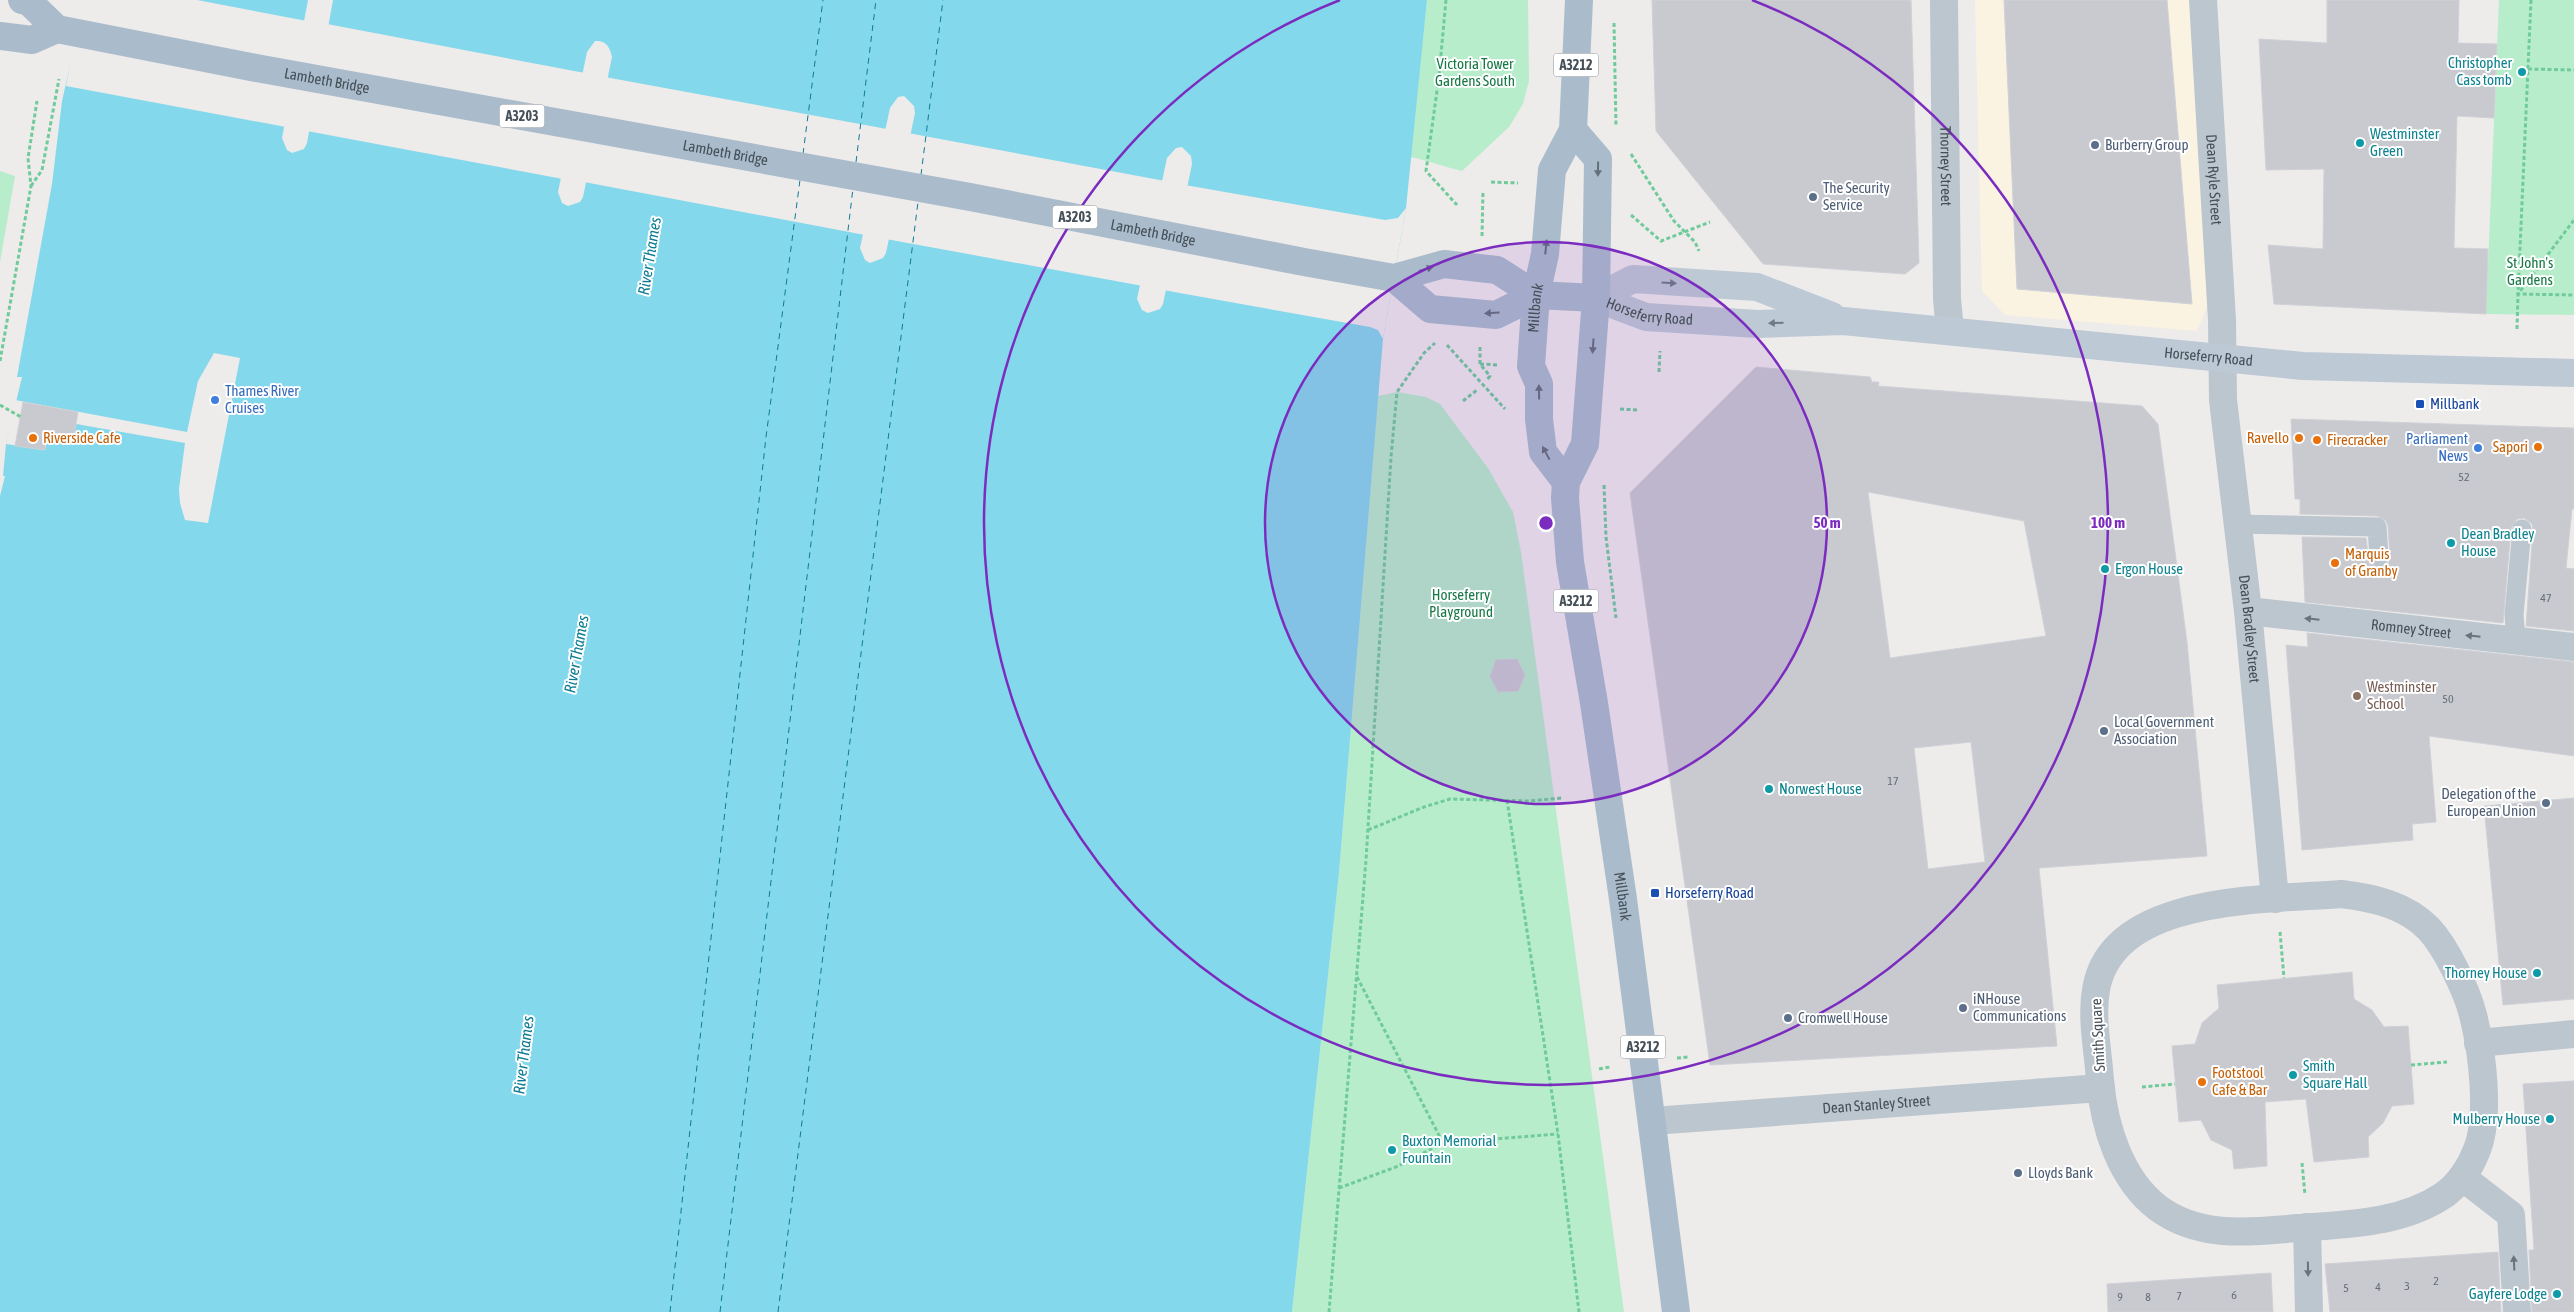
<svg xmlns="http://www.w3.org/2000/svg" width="2574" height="1312" viewBox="0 0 2574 1312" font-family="'Asap Condensed',sans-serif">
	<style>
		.commercial { fill: #fbf3e2 }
		.green { fill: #b7edcb }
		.water { fill: #84d8eb; fill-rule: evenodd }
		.pier { fill: #eeebeb }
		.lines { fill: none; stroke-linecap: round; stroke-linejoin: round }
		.ferry { stroke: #0c7c94; stroke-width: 1; stroke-dasharray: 6 5; stroke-linecap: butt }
		.building { fill: #c8cad0; stroke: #cfd1d7; fill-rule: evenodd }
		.path { stroke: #70cb9b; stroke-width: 3; stroke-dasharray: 4 2.5; stroke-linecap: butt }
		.service { stroke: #bcc6ce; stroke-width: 19 }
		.minor { stroke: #bcc6ce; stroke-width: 28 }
		.secondary { stroke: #bdc9d5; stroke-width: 28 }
		.primary { stroke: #aabccb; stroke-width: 28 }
		.oneway { fill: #63707a }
		.oneway2 { fill: #6e7a84 }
		.oneway3 { fill: #68737b }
		.ring { fill: none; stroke: #7b2cbf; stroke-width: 2.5 }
		.culture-dot { fill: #0f9aa8; stroke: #fff; stroke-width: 2 }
		.service-dot { fill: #5c6f8a; stroke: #fff; stroke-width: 2 }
		.shop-dot { fill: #3f7fe0; stroke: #fff; stroke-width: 2 }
		.transit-dot { fill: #1a4fb4; stroke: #fff; stroke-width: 2 }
		.food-dot { fill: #e8710a; stroke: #fff; stroke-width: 2 }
		.education-dot { fill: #8d6e63; stroke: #fff; stroke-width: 2 }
		.labels { text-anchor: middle; stroke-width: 4; stroke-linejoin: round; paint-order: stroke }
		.number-label { font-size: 12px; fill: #656e76 }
		.shield { fill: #fff; stroke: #7c848a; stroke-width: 1 }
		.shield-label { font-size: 14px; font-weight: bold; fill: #444f58 }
		.culture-label { font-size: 15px; fill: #0d838f; stroke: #fff; text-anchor: start }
		.park-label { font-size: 15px; fill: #167844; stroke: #fff }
		.street-label { font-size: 15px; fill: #444f58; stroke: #fff }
		.service-label { font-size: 15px; fill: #4e5e75; stroke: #fff; text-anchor: start }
		.shop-label { font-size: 15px; fill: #366cbe; stroke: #fff; text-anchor: start }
		.transit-label { font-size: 15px; fill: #164399; stroke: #fff; text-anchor: start }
		.food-label { font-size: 15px; fill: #c56008; stroke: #fff; text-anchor: start }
		.education-label { font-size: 15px; fill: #785e54; stroke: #fff; text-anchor: start }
		.water-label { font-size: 16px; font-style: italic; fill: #0c7c94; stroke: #fff }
		.centre { fill: #7b2cbf; stroke: #fff; stroke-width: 2.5 }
		.ring-label { font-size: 15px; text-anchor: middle; font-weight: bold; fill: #7b2cbf; stroke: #fff; stroke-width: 4; stroke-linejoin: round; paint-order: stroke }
	</style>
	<rect width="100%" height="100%" fill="#eeebeb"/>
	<path class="commercial" d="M1975,0h215l19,302 -12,29 -192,-16 -23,-24z"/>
	<g class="green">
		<path d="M1427,0h101l1,81 -6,23 -14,23 -47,44c-18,-4 -34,-11 -52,-14z"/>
		<path d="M2499,0h75v315l-88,-1z"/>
		<path d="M0,171l15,5 -15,86z"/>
		<path d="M1397,392l29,5 14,7 48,64 25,44 8,40 103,760h-332l47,-439 39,-477z"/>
	</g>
	<path class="water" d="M85,0h223l-26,138 5,12 5,3 12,-4 3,-6 26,-143h1094l-21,208 -23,131 -44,534 -47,439h-1292v-816l5,-20h-2l3,-32 16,-67h-5l35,-193 10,-83zM595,41c11,-1 15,6 17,16l-29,140 -3,5 -12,4 -6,-3 -4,-11 29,-140zM904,96l10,10 1,7 -29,140 -3,5 -13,5 -5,-3 -5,-12 30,-140 8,-11zM1182,147l9,9 1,8 -29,140 -3,5 -12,4 -6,-3 -5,-11 30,-141 9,-10z"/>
	<g class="pier">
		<path d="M82,0h115l110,21 -21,106 -220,-41z"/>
		<path d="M327,24l258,49 -22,106 -256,-48z"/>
		<path d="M605,77l282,52 -22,106 -281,-53z"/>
		<path d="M908,133l257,48 -22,105 -257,-47z"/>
		<path d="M1185,185l200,35 13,-2 8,-10 -23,131 -5,-9 -8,-3 -207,-37z"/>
		<path d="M214,353l26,5 -32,165 -23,-3 -5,-17 -1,-14 6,-46 -109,-19 -3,18 -26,-5 -2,13 -39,-6 9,-44 172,32 11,-51z"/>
	</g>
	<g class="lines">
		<g class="ferry">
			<path d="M803,154l20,-154"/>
			<path d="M856,162l20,-162"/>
			<path d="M921,175l22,-175"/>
			<path d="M670,1312l96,-875 34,-257"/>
			<path d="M720,1312l133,-1124"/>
			<path d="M778,1312l140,-1110"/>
		</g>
	</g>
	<g class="building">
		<path d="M1652,0h259l8,263 -14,11 -142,-10 -107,-133z"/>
		<path d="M2004,0h163l25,304 -175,-15z"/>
		<path d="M2327,0h132l-1,43 39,1 -3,74 -37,-2 -3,132 34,1 -2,65 -212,-10 -6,-59 55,4 1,-80 -58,1 -7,-131 68,4z"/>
		<path d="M1756,367l114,10 2,5h7l-1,4 264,20 16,18 29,218 20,214 -168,12 18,178 -347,19 -80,-572zM1868,492l156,29 22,115 -156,22zM1971,742l14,120 -57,7 -14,-121z"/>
		<path d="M23,402l55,10 -5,30 -26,-5 -2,13 -30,-4z"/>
		<path d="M2291,419l283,9v81h-2l-6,59 8,1v62l-48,-5 7,-96 -1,-6 -8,-6 -7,1 -6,9 -8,95 -198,-21 -3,-65 64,1 3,25 11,5 9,-6 1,-5 -2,-31 -2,-5 -9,-5 -77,-2v-15h-5z"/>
		<path d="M2307,633l267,29v94l-145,-20 7,86 -24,2 1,16 -111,10 -16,-205 22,2z"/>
		<path d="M1517,659l8,16 -7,16 -20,1 -8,-16 6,-16z"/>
		<path d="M2574,798v201l-71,6 -19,-199z"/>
		<path d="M2352,972l2,27 18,11 12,17 24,-1 6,78 -22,2 -9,17 -15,14 1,20 -55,5 -8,-63 -41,3 2,64 -33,3 -2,-19 -21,-10 -10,-20 -22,2 -7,-76 23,-2 7,-21 17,-15 -2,-23z"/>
		<path d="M2574,1081v231h-42l-3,-62h5l-11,-166z"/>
		<path d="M2498,1252l3,60h-171l-5,-48z"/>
		<path d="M2271,1273l2,39h-165l-1,-28z"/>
	</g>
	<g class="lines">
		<g class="path">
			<path d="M1446,0l-7,76 -13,95 31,34"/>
			<path d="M2531,0l-13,294 56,1"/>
			<path d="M1614,23l2,104"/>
			<path d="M2528,69l46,1"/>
			<path d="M1631,154l43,67 21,21 4,9"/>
			<path d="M1491,182l27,1"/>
			<path d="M31,186l11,-16 17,-91"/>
			<path d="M1631,215l30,26 49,-19"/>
			<path d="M1482,236l1,-45"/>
			<path d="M2517,329l1,-35 56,-74"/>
			<path d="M1447,345l58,64"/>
			<path d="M1480,347v17l10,12 -4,5"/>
			<path d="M0,361l31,-175 -3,-28 9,-57"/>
			<path d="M1480,364l19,1"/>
			<path d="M1659,372l1,-21"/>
			<path d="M1463,401l14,-11"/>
			<path d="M0,405l21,12"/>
			<path d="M1620,409l17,1"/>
			<path d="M1604,485l2,52 10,81"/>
			<path d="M1507,800l51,334 21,178"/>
			<path d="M1368,830l56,-23 26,-8 79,2 33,-3"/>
			<path d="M2280,932l4,46"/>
			<path d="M1357,977l86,166"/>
			<path d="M1677,1058l11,-1"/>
			<path d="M2411,1065l36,-3"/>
			<path d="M1599,1069l11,-2"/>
			<path d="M2142,1087l33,-3"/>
			<path d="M2302,1163l3,32"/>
			<path d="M1339,1188l57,-21 47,-24 115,-9"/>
			<path d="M1329,1312l37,-452 25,-403 6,-65 27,-39 11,-10"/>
		</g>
		<g class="service">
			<path d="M2237,524l140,3 2,30"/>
			<path d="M2516,640l-2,-25 8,-86"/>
		</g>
		<g class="minor">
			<path id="s1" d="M1944,0l3,299 3,32"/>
			<path id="s2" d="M2203,0l19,320 1,80 25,211 27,288"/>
			<path id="s3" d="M2248,611l326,36"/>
			<path d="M2341,894c33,4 65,11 88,35 17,18 38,62 44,86 9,35 18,103 3,137 -6,16 -18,33 -32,43 -43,29 -97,29 -146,33 -48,4 -98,11 -140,-20 -38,-29 -54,-82 -58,-128 -2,-29 -9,-62 -4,-90 15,-96 173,-90 245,-96z"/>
			<path d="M2478,1043l96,-9"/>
			<path id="s4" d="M1653,1121l448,-33"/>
			<path d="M2462,1177l49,38 6,97"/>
			<path d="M2307,1227l2,85"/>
		</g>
		<g class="secondary">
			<path id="s5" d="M1596,298l50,19 112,7 85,-3 460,45 271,7"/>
			<path d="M1596,298l37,-19 124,8 75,29"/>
		</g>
		<g class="primary">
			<path id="s6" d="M22,0l7,2 28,27 199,39 714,129 334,65 90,16 50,-14 53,6 39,25"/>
			<path d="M0,36l32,4 25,-11"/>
			<path id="s7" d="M1573,130l25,29 -2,139 -11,146 -19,38 -1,16 5,64 24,141 29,196 53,413"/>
			<path d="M1394,278l36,31 66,6 40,-20 60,3"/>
			<path id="s8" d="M1566,482l-23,-30 -4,-33v-35l-8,-18 5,-71 9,-41 7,-84 21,-40 6,-130"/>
		</g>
	</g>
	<defs><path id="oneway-solid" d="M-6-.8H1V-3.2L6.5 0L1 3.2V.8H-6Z" transform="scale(1.25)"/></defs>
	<g class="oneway">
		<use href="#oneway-solid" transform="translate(1598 169) rotate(91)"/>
		<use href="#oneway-solid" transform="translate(1546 247) rotate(-84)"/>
		<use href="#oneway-solid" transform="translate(1426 269) rotate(-16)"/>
		<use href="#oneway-solid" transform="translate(1492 313) rotate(177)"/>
		<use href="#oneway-solid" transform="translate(1593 346) rotate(94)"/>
		<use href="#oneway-solid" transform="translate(1539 392) rotate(-91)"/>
		<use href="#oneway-solid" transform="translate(1546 453) rotate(-118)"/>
	</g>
	<g class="oneway2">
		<use href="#oneway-solid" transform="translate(1669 283) rotate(3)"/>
		<use href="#oneway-solid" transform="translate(1776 323) rotate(178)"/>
	</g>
	<g class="oneway3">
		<use href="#oneway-solid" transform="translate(2312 619) rotate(-174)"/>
		<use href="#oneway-solid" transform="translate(2473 636) rotate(-174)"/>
		<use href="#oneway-solid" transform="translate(2514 1263) rotate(-93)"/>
		<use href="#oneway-solid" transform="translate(2308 1269) rotate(89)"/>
	</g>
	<circle cx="1546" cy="523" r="281" fill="#7b2cbf" fill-opacity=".12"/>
	<g class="ring">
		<circle cx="1546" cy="523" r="281"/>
		<path d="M1752 0A562 562 0 1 1 1340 0"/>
	</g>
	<g class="culture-dot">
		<circle cx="2522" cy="72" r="5"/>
		<circle cx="2360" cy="143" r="5"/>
		<circle cx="2451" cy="543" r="5"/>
		<circle cx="2105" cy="569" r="5"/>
		<circle cx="1769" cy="789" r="5"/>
		<circle cx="2537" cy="973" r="5"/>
		<circle cx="2293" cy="1075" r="5"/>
		<circle cx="2550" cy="1119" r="5"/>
		<circle cx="1392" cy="1150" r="5"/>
		<circle cx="2557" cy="1294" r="5"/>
	</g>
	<g class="service-dot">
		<circle cx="2095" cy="145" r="5"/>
		<circle cx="1813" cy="197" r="5"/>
		<circle cx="2104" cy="731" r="5"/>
		<circle cx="2546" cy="803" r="5"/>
		<circle cx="1963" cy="1008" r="5"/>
		<circle cx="1788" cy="1018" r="5"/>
		<circle cx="2018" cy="1173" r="5"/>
	</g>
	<g class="shop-dot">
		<circle cx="215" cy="400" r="5"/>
		<circle cx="2478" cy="448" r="5"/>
	</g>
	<g class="transit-dot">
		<rect x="2415" y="399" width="10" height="10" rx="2.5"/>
		<rect x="1650" y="888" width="10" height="10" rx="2.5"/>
	</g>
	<g class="food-dot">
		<circle cx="33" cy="438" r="5"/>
		<circle cx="2299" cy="438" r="5"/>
		<circle cx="2317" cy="440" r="5"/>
		<circle cx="2538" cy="447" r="5"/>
		<circle cx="2335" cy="563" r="5"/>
		<circle cx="2202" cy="1082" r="5"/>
	</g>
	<circle class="education-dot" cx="2357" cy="696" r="5"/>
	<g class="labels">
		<g class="number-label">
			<text x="2464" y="481">52</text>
			<text x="2546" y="602">47</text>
			<text x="2448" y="703">50</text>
			<text x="1893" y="785">17</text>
			<text x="2436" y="1285">2</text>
			<text x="2407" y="1290">3</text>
			<text x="2378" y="1291">4</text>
			<text x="2346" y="1292">5</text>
			<text x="2234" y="1299">6</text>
			<text x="2179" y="1300">7</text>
			<text x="2120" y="1301">9</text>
			<text x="2148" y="1301">8</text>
		</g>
		<g class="shield">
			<rect x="1553.5" y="53.5" width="45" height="23" rx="4"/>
			<rect x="499.5" y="104.5" width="45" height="23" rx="4"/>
			<rect x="1052.5" y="205.5" width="45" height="23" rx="4"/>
			<rect x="1553.5" y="589.5" width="45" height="23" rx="4"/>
			<rect x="1620.5" y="1035.5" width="45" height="23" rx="4"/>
		</g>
		<g class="shield-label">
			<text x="1576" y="70">A3212</text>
			<text x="522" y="121">A3203</text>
			<text x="1075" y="222">A3203</text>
			<text x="1576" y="606">A3212</text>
			<text x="1643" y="1052">A3212</text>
		</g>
		<g class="culture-label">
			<text x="2512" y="68" text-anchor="end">Christopher<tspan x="2512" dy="17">Cass tomb</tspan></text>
			<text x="2370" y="139">Westminster<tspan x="2370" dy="17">Green</tspan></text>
			<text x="2461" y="539">Dean Bradley<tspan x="2461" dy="17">House</tspan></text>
			<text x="2115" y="574">Ergon House</text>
			<text x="1779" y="794">Norwest House</text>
			<text x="2527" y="978" text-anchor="end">Thorney House</text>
			<text x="2303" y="1071">Smith<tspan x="2303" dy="17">Square Hall</tspan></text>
			<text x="2540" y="1124" text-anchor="end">Mulberry House</text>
			<text x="1402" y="1146">Buxton Memorial<tspan x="1402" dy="17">Fountain</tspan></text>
			<text x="2547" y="1299" text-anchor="end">Gayfere Lodge</text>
		</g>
		<g class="park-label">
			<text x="1475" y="69">Victoria Tower<tspan x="1475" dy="17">Gardens South</tspan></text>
			<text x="2530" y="268">St John's<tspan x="2530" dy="17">Gardens</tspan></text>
			<text x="1461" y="600">Horseferry<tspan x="1461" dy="17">Playground</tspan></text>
		</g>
		<g class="street-label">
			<text dy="5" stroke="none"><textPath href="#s6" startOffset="321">Lambeth Bridge</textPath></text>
			<text dy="5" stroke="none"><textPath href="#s6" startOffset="726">Lambeth Bridge</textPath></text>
			<text dy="5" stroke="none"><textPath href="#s1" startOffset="166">Thorney Street</textPath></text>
			<text dy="5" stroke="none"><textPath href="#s2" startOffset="180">Dean Ryle Street</textPath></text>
			<text dy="5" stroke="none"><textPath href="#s6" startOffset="1161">Lambeth Bridge</textPath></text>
			<text dy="5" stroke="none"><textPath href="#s8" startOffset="184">Millbank</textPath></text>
			<text dy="5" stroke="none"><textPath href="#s5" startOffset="56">Horseferry Road</textPath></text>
			<text dy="5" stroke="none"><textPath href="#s5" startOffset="618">Horseferry Road</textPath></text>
			<text dy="5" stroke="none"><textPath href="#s3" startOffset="164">Romney Street</textPath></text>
			<text dy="5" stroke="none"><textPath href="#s2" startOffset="631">Dean Bradley Street</textPath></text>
			<text dy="5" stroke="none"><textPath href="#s7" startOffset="785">Millbank</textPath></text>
			<text transform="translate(2098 1035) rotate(-93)" y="5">Smith Square</text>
			<text dy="5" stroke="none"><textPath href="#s4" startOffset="224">Dean Stanley Street</textPath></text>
		</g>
		<g class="service-label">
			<text x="2105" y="150">Burberry Group</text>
			<text x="1823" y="193">The Security<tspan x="1823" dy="17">Service</tspan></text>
			<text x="2114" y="727">Local Government<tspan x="2114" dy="17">Association</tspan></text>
			<text x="2536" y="799" text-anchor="end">Delegation of the<tspan x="2536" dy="17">European Union</tspan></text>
			<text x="1973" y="1004">iNHouse<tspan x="1973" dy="17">Communications</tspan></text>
			<text x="1798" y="1023">Cromwell House</text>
			<text x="2028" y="1178">Lloyds Bank</text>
		</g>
		<g class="shop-label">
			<text x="225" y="396">Thames River<tspan x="225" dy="17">Cruises</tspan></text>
			<text x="2468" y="444" text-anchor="end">Parliament<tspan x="2468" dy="17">News</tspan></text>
		</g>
		<g class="transit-label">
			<text x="2430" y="409">Millbank</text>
			<text x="1665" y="898">Horseferry Road</text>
		</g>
		<g class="food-label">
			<text x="43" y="443">Riverside Cafe</text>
			<text x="2289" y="443" text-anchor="end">Ravello</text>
			<text x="2327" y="445">Firecracker</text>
			<text x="2528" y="452" text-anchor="end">Sapori</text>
			<text x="2345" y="559">Marquis<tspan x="2345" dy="17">of Granby</tspan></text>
			<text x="2212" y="1078">Footstool<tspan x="2212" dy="17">Cafe &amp; Bar</tspan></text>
		</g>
		<g class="education-label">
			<text x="2367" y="692">Westminster<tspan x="2367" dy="17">School</tspan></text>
		</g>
		<g class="water-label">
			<text transform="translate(649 256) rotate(-81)" y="6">River Thames</text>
			<text transform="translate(576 654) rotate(-80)" y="6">River Thames</text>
			<text transform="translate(523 1055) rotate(-83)" y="6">River Thames</text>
		</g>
	</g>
	<circle cx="1546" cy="523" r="8" class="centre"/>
	<g class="ring-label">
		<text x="1827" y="528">50 m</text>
		<text x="2108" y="528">100 m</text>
	</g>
</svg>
